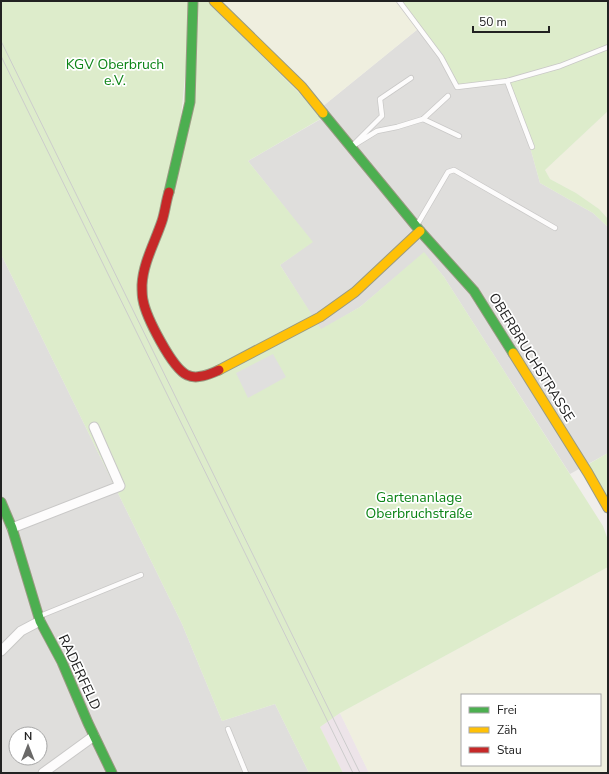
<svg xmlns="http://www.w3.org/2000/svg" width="609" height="774" viewBox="0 0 609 774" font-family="'Nunito Sans',sans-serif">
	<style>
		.residential { fill: #dfdedc; fill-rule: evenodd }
		.industrial { fill: #ede4e9 }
		.farmland { fill: #efefdf; fill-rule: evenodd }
		.grass { fill: #ddeccb }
		.parking { fill: #e0dfde }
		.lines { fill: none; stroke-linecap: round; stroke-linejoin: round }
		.lane-casing { stroke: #c9c8c7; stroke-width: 6 }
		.street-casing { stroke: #c9c8c7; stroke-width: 11 }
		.fast-casing { stroke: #999a82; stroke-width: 11 }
		.slow-casing { stroke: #999a82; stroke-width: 11 }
		.jam-casing { stroke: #999a82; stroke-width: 11 }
		.lane { stroke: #fdfcfc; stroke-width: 4.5 }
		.street { stroke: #fdfcfc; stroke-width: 9 }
		.fast { stroke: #4caf50; stroke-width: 9 }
		.slow { stroke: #ffc107; stroke-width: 9 }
		.jam { stroke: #c62828; stroke-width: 9 }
		.tram { stroke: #ccc; stroke-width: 1 }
		.labels { text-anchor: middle; stroke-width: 3.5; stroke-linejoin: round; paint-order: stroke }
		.park-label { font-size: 14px; fill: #0c8416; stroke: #fff }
		.street-label { font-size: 14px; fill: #222; stroke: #fff }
	</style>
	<rect width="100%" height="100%" fill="#f0eeeb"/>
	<g class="residential">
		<path d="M418,29l22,30 66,25 24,63 10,36 53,30 15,14v226l-38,21 -126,-197 -20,-24 -64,54 -39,23 -41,-65 32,-23 -64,-81 73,-42 -4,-8z"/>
		<path d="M1,254l181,370 40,97 53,-17 34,69h-308zM16,734h24v24h-24z"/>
	</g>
	<path class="industrial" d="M340,713l29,60h-26l-23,-46z"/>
	<g class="farmland">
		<path d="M208,1h189l21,28 -101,82z"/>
		<path d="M608,111v108l-9,-10 -23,-16 -26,-14 -5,-9z"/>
		<path d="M608,567v206h-239l-29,-60zM462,695h138v70h-138z"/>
	</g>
	<g class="grass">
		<path d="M1,1h188l-2,55 -14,142 22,-197h13l109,110 5,7 -74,43 65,81 -33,23 41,64 39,-22 64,-55 20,25 159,249 5,14v27l-268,146 -20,14 23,46h-34l-34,-69 -53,17 -40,-97 -181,-370z"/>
		<path d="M397,1h211v110l-63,59 5,9 26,14 23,16 9,10v8l-15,-14 -53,-30 -10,-36 -24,-63 -50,5 -16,-30 -22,-30z"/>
		<path d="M608,453v48l-21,-36z"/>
	</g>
	<path class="parking" d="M273,354l13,23 -38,21 -12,-25z"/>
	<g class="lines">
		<defs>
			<g id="lane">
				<path d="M399,1l42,56 16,30 50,-6 53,-15 48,-19"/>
				<path d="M411,78l-31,21 2,17 -31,31 26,-16 20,-4 26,-8 25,-23"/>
				<path d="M507,81l25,66"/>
				<path d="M423,119l36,17"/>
				<path d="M417,225l31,-53 6,-2 101,58"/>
				<path d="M40,616l101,-41"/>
				<path d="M228,729l18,44"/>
			</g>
			<g id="street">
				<path d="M12,528l108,-42 -26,-59"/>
				<path d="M1,651l20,-20 19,-10"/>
				<path d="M43,773l51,-37"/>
			</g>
			<g id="fast">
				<path d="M323,113l97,118 54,60 39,62"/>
				<path d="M169,192l21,-90 3,-101"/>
				<path d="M1,502l11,26 28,93 22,41 26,61 24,50"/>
			</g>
			<g id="slow">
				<path d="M214,1l88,86 21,26"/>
				<path d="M513,353l75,120 20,35"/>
				<path d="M219,370l101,-53 35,-25 65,-61"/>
			</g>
			<path id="jam" d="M169,192c-3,9 -4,20 -7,29 -7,21 -19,42 -20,64 0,5 0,11 1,15 3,17 29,68 44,75 10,5 23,-1 32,-5"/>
		</defs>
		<use href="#lane" class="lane-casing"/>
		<use href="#street" class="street-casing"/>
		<use href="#fast" class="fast-casing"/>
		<use href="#slow" class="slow-casing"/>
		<use href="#jam" class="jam-casing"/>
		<use href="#lane" class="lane"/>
		<use href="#street" class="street"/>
		<use href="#fast" class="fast"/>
		<use href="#slow" class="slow"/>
		<use href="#jam" class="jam"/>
		<g class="tram">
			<path d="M1,41l359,732"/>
			<path d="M1,56l352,717"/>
		</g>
	</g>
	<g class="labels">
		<g class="park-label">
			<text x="115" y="69">KGV Oberbruch<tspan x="115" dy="16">e.V.</tspan></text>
			<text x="419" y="502">Gartenanlage<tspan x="419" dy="16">Oberbruchstraße</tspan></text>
		</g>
		<g class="street-label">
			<text transform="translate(532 357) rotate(58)" y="5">OBERBRUCHSTRASSE</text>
			<text transform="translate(80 672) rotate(65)" y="5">RADERFELD</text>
		</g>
	</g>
	<rect width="609" height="774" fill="none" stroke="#222222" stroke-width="4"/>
	<rect x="461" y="694" width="140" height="72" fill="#ffffff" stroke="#a7a7a7"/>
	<rect x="469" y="707" width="20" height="6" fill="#4caf50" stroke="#a7a7a7"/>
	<text x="497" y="714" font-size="12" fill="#222222">Frei</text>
	<rect x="469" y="727" width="20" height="6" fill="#ffc107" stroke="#a7a7a7"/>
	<text x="497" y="734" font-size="12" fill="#222222">Zäh</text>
	<rect x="469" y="747" width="20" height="6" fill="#c62828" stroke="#a7a7a7"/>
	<text x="497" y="754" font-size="12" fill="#222222">Stau</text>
	<g transform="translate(28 746)"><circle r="19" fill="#ffffff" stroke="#a7a7a7"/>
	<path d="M0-3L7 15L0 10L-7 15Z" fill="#6a6968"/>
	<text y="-6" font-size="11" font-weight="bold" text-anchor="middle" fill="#222222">N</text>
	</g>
	<path d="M473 26v6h76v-6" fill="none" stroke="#222222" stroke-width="2"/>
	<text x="479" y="26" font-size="12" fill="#222222" stroke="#ffffff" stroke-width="3" paint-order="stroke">50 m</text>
</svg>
